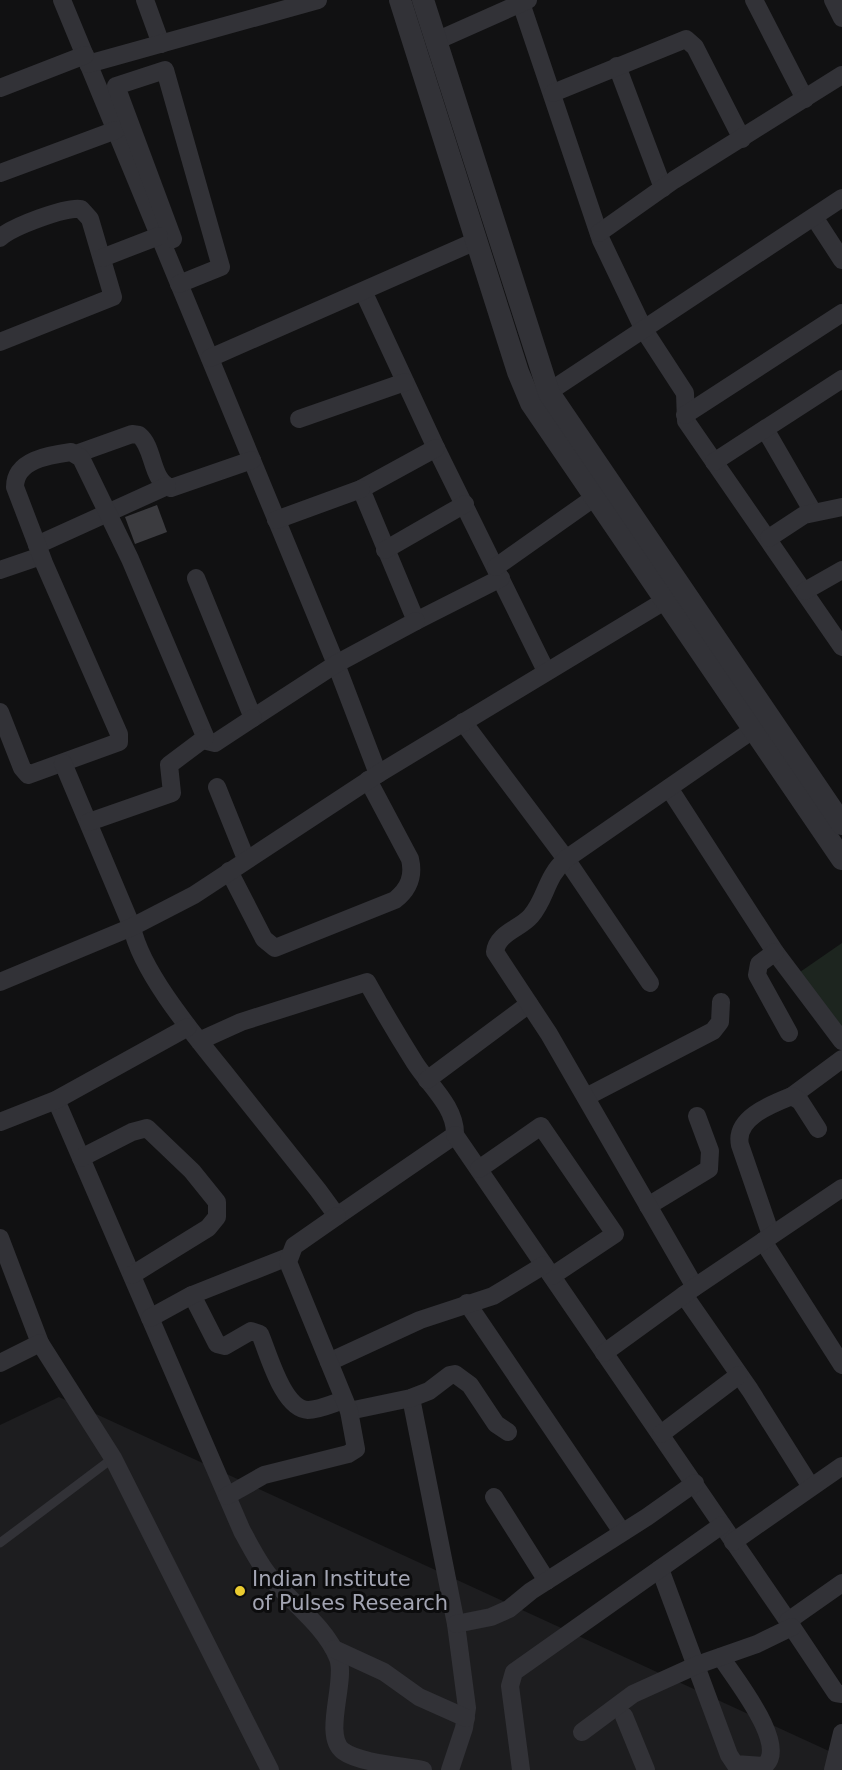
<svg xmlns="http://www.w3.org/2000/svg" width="842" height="1770" viewBox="0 0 842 1770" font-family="'DejaVu Sans',sans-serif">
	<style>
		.built { fill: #1d1d1f }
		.green { fill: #1d251f }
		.building { fill: #3b3b3f }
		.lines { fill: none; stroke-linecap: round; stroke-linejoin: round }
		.service { stroke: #323237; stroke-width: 9 }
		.minor { stroke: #323237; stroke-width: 18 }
		.tertiary { stroke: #323237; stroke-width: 22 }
		.poi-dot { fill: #ebcc30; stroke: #0c0c0d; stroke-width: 2 }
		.labels { text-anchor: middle; stroke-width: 6; stroke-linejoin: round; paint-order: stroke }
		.poi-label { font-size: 21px; fill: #a3a5b3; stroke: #0c0c0d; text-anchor: start }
	</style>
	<rect width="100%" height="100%" fill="#111112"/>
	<path class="built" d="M59,1397l783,360v13h-842v-345z"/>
	<path class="green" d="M842,943v90l-42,-61z"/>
	<path class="building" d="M157,505l10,27 -32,12 -10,-27z"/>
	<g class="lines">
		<path class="service" d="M0,1543l113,-85"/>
		<g class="minor">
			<path d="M62,0l274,664 42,110"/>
			<path d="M145,0l16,44"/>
			<path d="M520,0l81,240 43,90 41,63 1,28 156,226"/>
			<path d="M754,0l51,99"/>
			<path d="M833,0l9,18"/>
			<path d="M436,41l92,-41"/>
			<path d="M88,64l230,-64"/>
			<path d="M617,66l46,122"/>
			<path d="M0,88l85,-33"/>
			<path d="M553,93l133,-54 9,8 47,92"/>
			<path d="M0,173l116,-43"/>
			<path d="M814,217l28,43"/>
			<path d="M599,233l75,-53 168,-105"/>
			<path d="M0,238c11,-11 67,-32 81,-29l9,10 23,78 -113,45"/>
			<path d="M173,239l-57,-153 49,-16 56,197 -42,17"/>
			<path d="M102,258l57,-22"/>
			<path d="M364,293l72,155 110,223"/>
			<path d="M210,358l266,-117"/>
			<path d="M538,399l304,-201"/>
			<path d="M685,415l157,-102"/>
			<path d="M299,419l106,-37"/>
			<path d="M765,429l48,83"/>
			<path d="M436,448l-75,41 55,132 85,-43"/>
			<path d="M76,454l56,-20 7,1c16,13 11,45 32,53l81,-28"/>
			<path d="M714,462l128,-83"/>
			<path d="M276,520l85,-31"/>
			<path d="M769,538l35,-23 38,-8"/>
			<path d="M37,545l130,-59"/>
			<path d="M385,550l80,-46"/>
			<path d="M496,567l99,-70"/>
			<path d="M0,570l41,-14"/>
			<path d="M196,578l57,140 83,-54 80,-43"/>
			<path d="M805,591l37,-21"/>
			<path d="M0,712l22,56 6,7 91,-33v-8l-75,-171 -29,-76c0,-27 34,-32 56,-35l10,6 49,101 77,182 8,2 38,-25"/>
			<path d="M463,722l103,137 84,124"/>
			<path d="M63,763l69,164c9,45 63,109 92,145 32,40 63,79 94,118l19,26 118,-81c1,-28 -26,-50 -40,-72 -17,-27 -33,-54 -48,-81l-126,40 -42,19"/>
			<path d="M217,787l29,72"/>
			<path d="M669,788l106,164 67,89"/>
			<path d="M89,822l83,-29 -3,-28 36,-27"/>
			<path d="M229,871l35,68 11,9 120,-48c14,-11 19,-24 15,-41l-42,-79"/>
			<path d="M775,952l-16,12 -2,11 32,58"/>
			<path d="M0,982l132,-55 62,-32 184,-121 298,-180"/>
			<path d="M427,1080l102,-76"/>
			<path d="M792,1096l50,-37"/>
			<path d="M586,1097l127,-66 7,-9 1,-20"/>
			<path d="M56,1100l186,431c9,16 17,33 29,47 22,26 54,48 67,80 9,23 -16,77 5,93 16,12 60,15 80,19"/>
			<path d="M0,1122l56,-22 132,-73"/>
			<path d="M455,1135l333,486"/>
			<path d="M81,1158l51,-26 15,-4 45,43 25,31v15l-9,11 -76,47"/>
			<path d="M479,1169l62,-43 74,108 -63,42"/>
			<path d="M648,1206l61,-37 1,-18 -13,-35"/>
			<path d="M771,1235l-31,-90c-6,-27 32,-41 52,-49l8,5 18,28"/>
			<path d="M0,1238l40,105"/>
			<path d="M763,1241l79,124"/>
			<path d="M695,1287l-146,-253 -54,-82c2,-19 25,-23 36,-36 16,-19 14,-38 35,-57l188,-130"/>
			<path d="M192,1295l25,49 8,2 26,-15 9,3c9,21 23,75 48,76 11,0 26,-7 36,-10"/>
			<path d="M684,1295l66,95 61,97"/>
			<path d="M467,1303l155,229"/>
			<path d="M150,1318l42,-23 96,-38"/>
			<path d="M604,1353l91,-66 147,-99"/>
			<path d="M329,1362l91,-42 73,-24 51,-31"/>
			<path d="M0,1363l40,-20 73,115 157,312"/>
			<path d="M411,1398l45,226 11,84 -3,20 -14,42"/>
			<path d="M349,1411l62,-13 18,-7 21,-16 5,-1 15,11 26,39 12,8"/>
			<path d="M661,1434l78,-59"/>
			<path d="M227,1496l37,-21 84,-21 8,-5 -7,-38 -61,-149 6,-16 43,-30"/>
			<path d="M494,1497l53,84"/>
			<path d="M733,1542l109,-76"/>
			<path d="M660,1569l69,186 6,9 29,2c26,-20 -30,-88 -43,-109"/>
			<path d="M842,1583l-54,38 48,72 6,1"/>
			<path d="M456,1624l35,-7 18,-8 22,-18 116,-74 48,-34"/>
			<path d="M334,1649l50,23 35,25 47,21"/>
			<path d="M624,1716l22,54"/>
			<path d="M582,1732l51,-38 64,-29 60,-21 35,-17"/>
			<path d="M521,1770l-11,-84 4,-14 208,-147"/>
			<path d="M833,1770l9,-37"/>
		</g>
		<g class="tertiary">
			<path d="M400,0l118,372 13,31 311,456"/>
			<path d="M423,0l126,393 293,431"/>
		</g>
	</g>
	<circle class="poi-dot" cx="240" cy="1591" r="6"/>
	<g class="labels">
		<g class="poi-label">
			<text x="252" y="1586">Indian Institute<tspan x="252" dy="24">of Pulses Research</tspan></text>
		</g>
	</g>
</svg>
